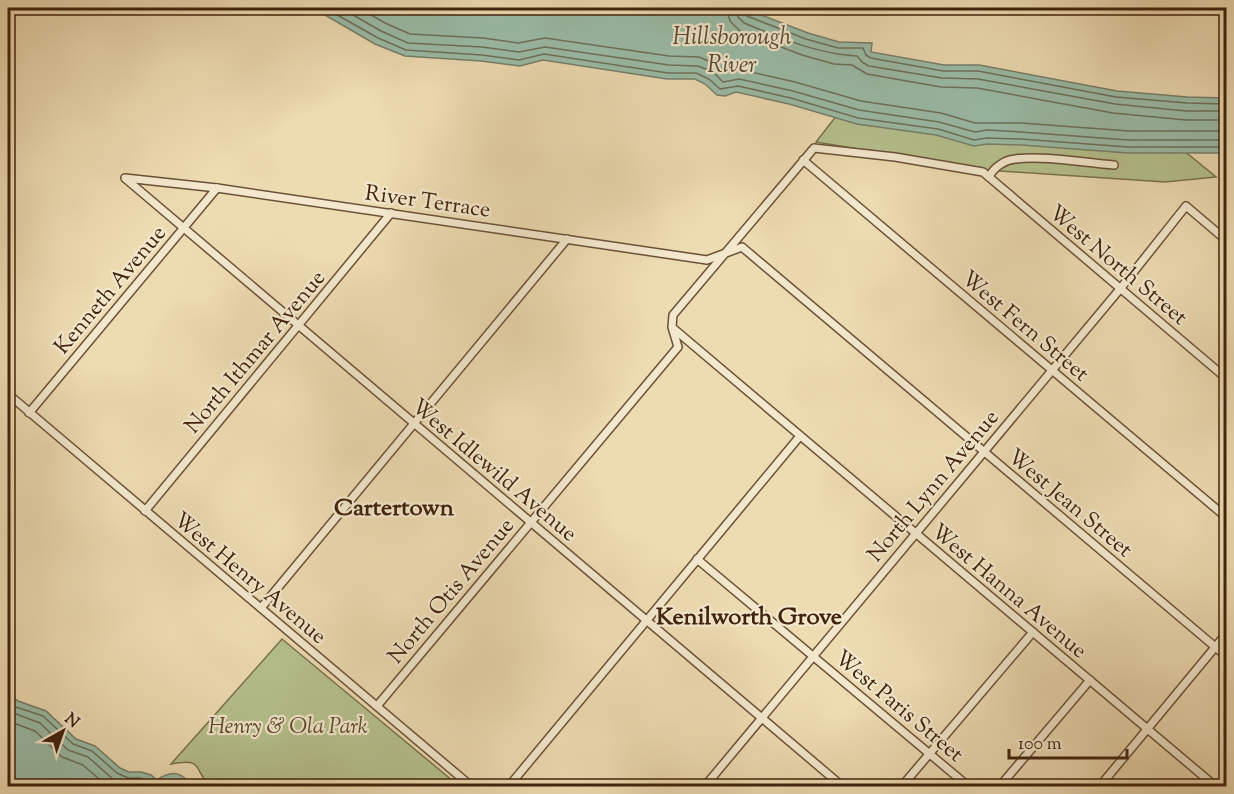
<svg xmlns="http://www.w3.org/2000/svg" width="1234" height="794" viewBox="0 0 1234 794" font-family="'Sorts Mill Goudy',serif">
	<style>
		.green { fill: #b5c18e; stroke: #7a724e; stroke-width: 1.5 }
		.water { fill: #9abca8; stroke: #767f6a; stroke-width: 1.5 }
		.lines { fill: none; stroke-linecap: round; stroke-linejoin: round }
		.shore { stroke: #6d705a; stroke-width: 1.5 }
		.street-casing { stroke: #6b5136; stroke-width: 10 }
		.street { stroke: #f3e8cd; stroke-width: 7 }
		.labels { text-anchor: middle; stroke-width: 4.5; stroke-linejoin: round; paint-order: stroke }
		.street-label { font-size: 22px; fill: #40230d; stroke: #f3e8cd }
		.park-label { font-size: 22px; font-style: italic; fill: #5d4a2d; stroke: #f3e8cd }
		.water-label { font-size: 24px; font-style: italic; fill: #564934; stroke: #f3e8cd }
		.neighbourhood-label { font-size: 24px; font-weight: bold; fill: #40230d; stroke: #f3e8cd }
	</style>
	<rect width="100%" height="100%" fill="#eddbb2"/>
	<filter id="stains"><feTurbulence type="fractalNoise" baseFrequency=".00333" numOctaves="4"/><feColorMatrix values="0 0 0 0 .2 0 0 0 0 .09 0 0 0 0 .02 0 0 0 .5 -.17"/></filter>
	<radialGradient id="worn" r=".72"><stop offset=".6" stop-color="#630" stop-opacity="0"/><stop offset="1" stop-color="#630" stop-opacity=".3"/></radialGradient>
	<g class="green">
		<path d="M837,115l346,35 33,27 -51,5 -180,-12 -169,-28z"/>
		<path d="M282,639l177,147h-248c-19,-15 -5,-29 -40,-22z"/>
	</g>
	<g class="water">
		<path d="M313,8h430l65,25 31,9 33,1 -1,9 73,13h35l138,26 70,6 39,1v55h-98l-107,-8 -34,-1 -13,2 -38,-11 -79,-11 -68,-20 -53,-12 -11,4 -8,-1 -12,-11 -10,-5h-28l-124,-19 -23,6 -39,-5 -76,-5 -30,-12z"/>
		<path d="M8,695l10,6 28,10 30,28 19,7 25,22 9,4h12l10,3 6,5c14,-10 25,-9 34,6h-183z"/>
	</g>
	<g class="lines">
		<g class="shore">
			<path d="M325,8l53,30 28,12 76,5 37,5 25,-6 124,19h28l13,6 11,10 18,-3 53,12 67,20 80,11 36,11 13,-2 34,1 107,8h98"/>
			<path d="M341,8l40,23 27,12 74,4 37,5 26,-5 124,18 29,1 15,6 10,10 16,-3 54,12 66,19 80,12 36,10 12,-2 34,2 107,8h98"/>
			<path d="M359,8l26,15 25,11 73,4 35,5 27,-5 124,18 30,1 17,7 10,7 16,-1 53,12 66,19 80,12 34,10h46l108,8h97"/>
			<path d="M727,8l3,13 10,10 62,24 32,9 18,1 15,9 74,13 36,1 136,25 73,7h40"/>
			<path d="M736,8l2,9 6,6c37,15 73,31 113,33l5,6 7,4 73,12 36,1 137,25 71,7h40"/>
			<path d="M743,8l1,4 3,4 59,23 32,9h25l3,7 5,3 72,13h35l138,26 71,6 39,1"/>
			<path d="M8,702l8,5 27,9 30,28 19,7 25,22 11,5h13l15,7c13,-2 16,-12 28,1"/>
			<path d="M8,711l32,12 28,27 20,7 26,23 13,5 17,1"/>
			<path d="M8,721l27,10 27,26 21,8 24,21"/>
		</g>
		<defs>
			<g id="street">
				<path d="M803,160l423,357"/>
				<path d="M989,177c5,-10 16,-17 26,-18 29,-4 70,4 99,6"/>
				<path d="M125,178l92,10 490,72 35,-13 484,409"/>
				<path d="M126,179l716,607"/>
				<path d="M674,329l541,457"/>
				<path d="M8,394l463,392"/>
				<path d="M29,413l188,-225"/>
				<path d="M145,511l246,-298"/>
				<path d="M697,559l271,227"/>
				<path d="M261,608l306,-369"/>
				<path d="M377,706l301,-359 -6,-20 1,-12 141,-167 81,9 88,15 243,206"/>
				<path d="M509,786l291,-350"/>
				<path d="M705,786l415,-497 66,-83 40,34"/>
				<path d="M902,786l131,-154"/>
				<path d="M1000,786l90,-106"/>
				<path d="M1100,786l126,-152"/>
			</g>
		</defs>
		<use href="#street" class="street-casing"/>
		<use href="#street" class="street"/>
	</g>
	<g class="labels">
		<g class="street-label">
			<text transform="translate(428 200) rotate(8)" y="8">River Terrace</text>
			<text transform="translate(1119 264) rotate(40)" y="8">West North Street</text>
			<text transform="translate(109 289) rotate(-50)" y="8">Kenneth Avenue</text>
			<text transform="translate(1026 325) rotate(40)" y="8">West Fern Street</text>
			<text transform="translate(254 351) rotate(-50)" y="8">North Ithmar Avenue</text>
			<text transform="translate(495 469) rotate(40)" y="8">West Idlewild Avenue</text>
			<text transform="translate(932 485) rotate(-50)" y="8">North Lynn Avenue</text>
			<text transform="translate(1071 502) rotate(40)" y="8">West Jean Street</text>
			<text transform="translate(251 577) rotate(40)" y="8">West Henry Avenue</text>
			<text transform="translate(450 590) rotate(-50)" y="8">North Otis Avenue</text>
			<text transform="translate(1010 590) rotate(40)" y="8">West Hanna Avenue</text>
			<text transform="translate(900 705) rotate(40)" y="8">West Paris Street</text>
		</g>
		<g class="park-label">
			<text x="288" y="733">Henry &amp; Ola Park</text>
		</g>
		<g class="water-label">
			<text x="732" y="44">Hillsborough<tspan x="732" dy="28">River</tspan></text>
		</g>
		<g class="neighbourhood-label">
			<text x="394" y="515">Cartertown</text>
			<text x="749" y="624">Kenilworth Grove</text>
		</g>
	</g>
	<rect width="1234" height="794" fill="none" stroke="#eddbb2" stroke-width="30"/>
	<rect x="9" y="9" width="1216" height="776" fill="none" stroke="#40230d" stroke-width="3"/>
	<rect x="15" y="15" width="1204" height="764" fill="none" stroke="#40230d" stroke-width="1.5"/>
	<g transform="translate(63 731) rotate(40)" stroke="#f3e8cd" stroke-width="4.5" paint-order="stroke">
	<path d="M0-4.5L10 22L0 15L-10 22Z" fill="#40230d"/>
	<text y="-9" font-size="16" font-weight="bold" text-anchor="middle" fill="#40230d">N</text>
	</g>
	<path d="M1009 749v9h118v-9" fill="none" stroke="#40230d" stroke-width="3"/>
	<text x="1018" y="749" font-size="18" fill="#40230d" stroke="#f3e8cd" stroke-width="4.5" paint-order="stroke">100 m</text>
	<rect width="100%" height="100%" filter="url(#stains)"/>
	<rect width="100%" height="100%" fill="url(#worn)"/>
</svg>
